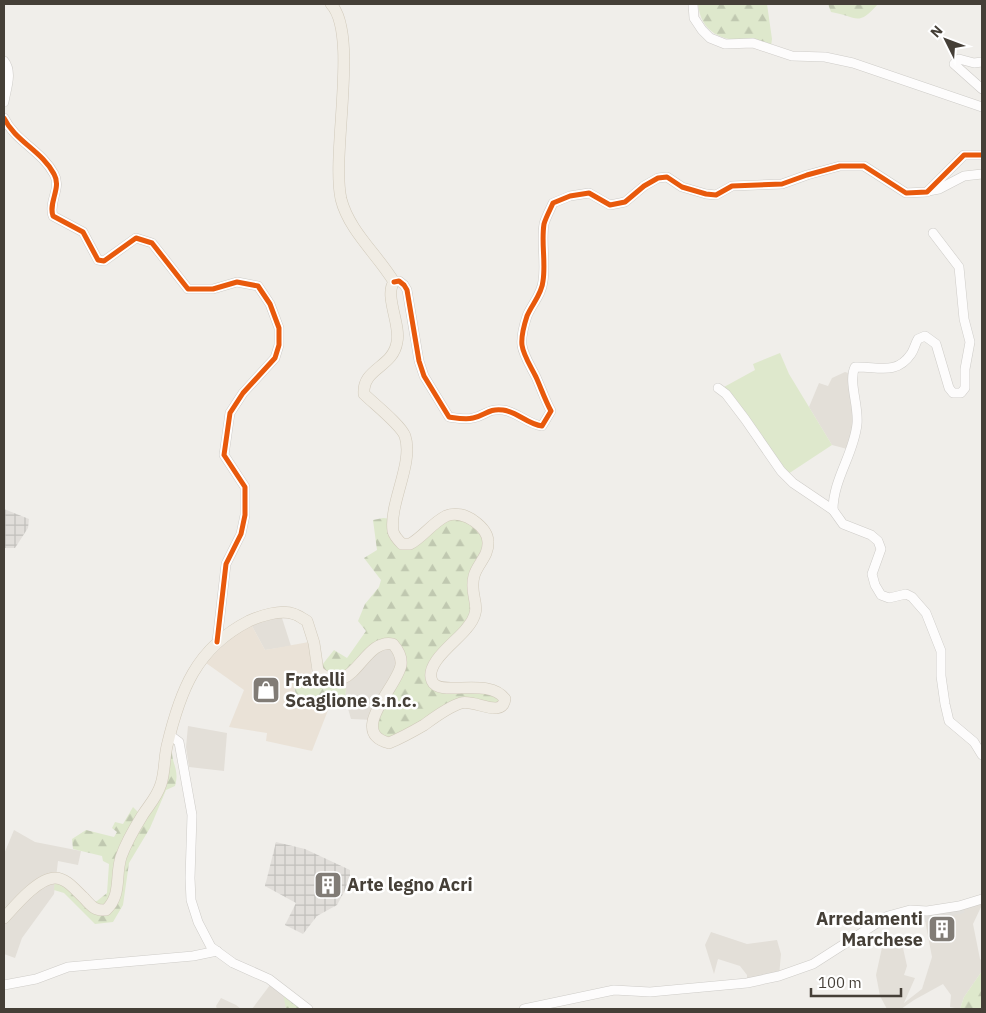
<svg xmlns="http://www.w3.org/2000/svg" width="986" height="1013" viewBox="0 0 986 1013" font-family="'IBM Plex Sans',sans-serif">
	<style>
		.residential { fill: #e3dfd8 }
		.commercial { fill: #eae2d7 }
		.industrial { fill: url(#industrial-grid) }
		.grass { fill: url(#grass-dots) }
		.forest { fill: url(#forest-firs) }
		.garden { fill: #dee8cc }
		.parking { fill: #e1dfdb }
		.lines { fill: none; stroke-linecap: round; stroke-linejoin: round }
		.minor-casing { stroke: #ceccc8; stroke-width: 10 }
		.major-casing { stroke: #d0c9ba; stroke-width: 12 }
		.minor { stroke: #fdfcfc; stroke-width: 9 }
		.major { stroke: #f0ece4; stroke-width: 11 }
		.cycleway-casing { stroke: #fff; stroke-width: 8 }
		.cycleway { stroke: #e8590c; stroke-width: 5 }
		.labels { text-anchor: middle; stroke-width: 5; stroke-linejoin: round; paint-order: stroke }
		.poi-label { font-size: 18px; font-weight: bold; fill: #453f37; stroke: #fff; text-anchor: start }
	</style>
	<defs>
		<pattern id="industrial-grid" width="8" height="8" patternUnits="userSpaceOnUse" patternTransform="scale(1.25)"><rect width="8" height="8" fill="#e1deda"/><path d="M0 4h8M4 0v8" fill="none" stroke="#c2c0bc"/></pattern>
		<pattern id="grass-dots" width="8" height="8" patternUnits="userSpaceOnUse" patternTransform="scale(1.25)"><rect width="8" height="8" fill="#dee8cc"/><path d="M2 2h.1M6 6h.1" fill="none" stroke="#c0c8b0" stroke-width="1.8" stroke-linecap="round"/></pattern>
		<pattern id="forest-firs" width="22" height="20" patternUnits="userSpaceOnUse" patternTransform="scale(1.25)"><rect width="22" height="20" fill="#dee8cc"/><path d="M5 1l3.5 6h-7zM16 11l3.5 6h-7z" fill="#c0c8b0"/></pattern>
	</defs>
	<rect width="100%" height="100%" fill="#f0eeea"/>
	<g class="residential">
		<path d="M845,372l7,2 6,37 -7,39 -19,-5 -23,-38 10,-24 9,3 4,-8z"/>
		<path d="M270,618h12l9,28 -26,4 -13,-24z"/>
		<path d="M386,642l15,22 -28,56 -22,-1 -6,-21 1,-9 -2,-7z"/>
		<path d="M188,726l39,7 -3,38 -35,-4 -3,-20z"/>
		<path d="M14,830l21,12 46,9 -3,14 -20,-4 -4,33 -32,44 -7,20 -11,-4v-100z"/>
		<path d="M981,899v8l-8,17 7,35 2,2v10l-18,26 -4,12 -10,-2 1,-12 -8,-11 -29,16 -13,9h-14l-7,-13 -4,-21 7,-32 5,-1 15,6 4,18 -3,9 11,3 -11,25 18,-14 10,-32 -8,-42z"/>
		<path d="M711,932l36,12 30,-4 4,14 -2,22 -32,7v-8l-7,-9 -22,-7 -4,15 -9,-29z"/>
		<path d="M273,981l35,28h-56z"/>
		<path d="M221,998l15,7 5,4h-24l-1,-3z"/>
	</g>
	<path class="commercial" d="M252,626l13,24 44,-8 3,34 -19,8 3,10 36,6 -20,51 -46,-10 1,-8 -38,-6 15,-37 -38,-27 28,-29z"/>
	<g class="industrial">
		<path d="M4,509l25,10 -1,9 -13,20h-11z"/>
		<path d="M276,842l29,7 45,21v11l-13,24 -20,11 -14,18 -18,-9 11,-22 -31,-17z"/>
	</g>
	<path class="grass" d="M283,993l20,16h-17z"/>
	<g class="forest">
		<path d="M698,4h69l5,35 -1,7c-5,-2 -10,-6 -15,-6 -2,0 -5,1 -7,1 -27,0 -48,-8 -51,-37z"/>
		<path d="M828,4h50c-21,24 -21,12 -47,8z"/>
		<path d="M454,514l32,19 -9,35v41l-36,46 -8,28 52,5 19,16 -31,-2 -84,41 -15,-10 27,-69 -15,-22 -44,37 -24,-9 16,-20 13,8 19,-27 -8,-10 7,-17 14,-17 2,-7 -17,-22 13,-8 -4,-30 10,-2 11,1 8,25z"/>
		<path d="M312,676c12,7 18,10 32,6l2,7 -1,9 -13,2 -36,-6 -3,-10z"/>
		<path d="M172,748c-1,17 8,20 3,38l-9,4 -16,38 -21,35 -6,42 -10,17 -18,2 -31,-31 -10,-3 1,-12 33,24 9,-1 10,-8 2,-29 -6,-3 -1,-5 -29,-7 -1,-10 14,-9 28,7 3,-5 -5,-4 3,-6 8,2 10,-17 9,9z"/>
		<path d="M982,971v38h-22l4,-12z"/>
	</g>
	<path class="garden" d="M780,353l9,21 43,71 -44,29 -64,-87 31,-17 -2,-6z"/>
	<path class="parking" d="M965,907l-1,6 -39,9 -1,-7z"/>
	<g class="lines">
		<defs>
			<g id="minor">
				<path d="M693,4l1,14 8,12 8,8 15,6 28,-1 39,13 33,1 28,6 129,44"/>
				<path d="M4,61c9,11 2,28 0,41"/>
				<path d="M982,62l-8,1 -15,-4 -5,5 28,25"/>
				<path d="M4,118c11,23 38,33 50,56 8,14 -6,28 -1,42l30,16 15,28 6,1 32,-23 16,5 36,46h25l24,-7 21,4 12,18 9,24v17l-4,13 -32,35 -13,20 -6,42 21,32v28l-4,19 -15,30 -9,78"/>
				<path d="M928,191l11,-2 25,-13 18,-2"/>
				<path d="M394,282l5,-1 5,4 3,5 12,71 5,15 25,41c7,1 17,3 24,1 12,-2 15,-10 30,-8 15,2 24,14 39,16l9,-15c-6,-11 -10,-23 -15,-34 -14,-27 -19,-30 -9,-61 5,-12 15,-22 16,-35 3,-19 -2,-38 1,-57 2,-7 6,-14 9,-21l17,-7 19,-3 21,12 15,-3 19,-16 14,-8 9,-1 15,10 24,7 10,1 16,-9 50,-2 25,-9 33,-9h24l42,27 21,-1 37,-37h18"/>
				<path d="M718,388l8,6 19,25 36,52 12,12 40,27 10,14 28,11 7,6 3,8 -9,25 3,11 6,10 8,3 17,-4 6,3 14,16 15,38v25l4,28 4,17 25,21 8,13"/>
				<path d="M833,510c0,-31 21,-56 24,-86 2,-18 -9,-43 -2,-57 22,-1 41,9 56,-13 3,-4 4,-10 7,-15l7,-3 11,8 13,44 4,5h8l4,-5v-19l5,-27 -6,-23 -5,-52 -26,-34"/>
				<path d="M171,736l8,6 13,73 -2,63 1,22 7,22 13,25 22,16 36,16 39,30"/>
				<path d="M4,985l32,-6 32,-12 125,-11 24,-5"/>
				<path d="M524,1009l90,-19 36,2 97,-9 32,-7 34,-12 75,-48 22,-6 17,1 32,-5 23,-7"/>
			</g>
			<path id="major" d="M4,918c11,-12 34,-40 51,-40 12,0 21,13 29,20 7,8 11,13 22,12 16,-15 9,-34 15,-53 5,-14 13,-28 21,-41 7,-11 15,-19 19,-32 4,-12 3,-25 6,-38 13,-55 29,-98 82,-125 11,-5 32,-12 45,-7 4,1 9,5 13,7l7,22 4,28c35,32 44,-34 75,-27 5,6 9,12 8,21 -3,21 -54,67 -12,78 12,-5 23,-11 35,-18 11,-8 24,-18 37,-22 14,-4 41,16 44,-4 -16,-23 -66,-1 -73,-18 -8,-18 25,-40 34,-52 20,-23 2,-30 8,-53 3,-12 15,-20 14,-34 0,-9 -7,-16 -14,-21 -8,-6 -19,-9 -28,-5 -14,7 -23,21 -36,28h-8c-4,-4 -8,-8 -9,-13 -4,-28 21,-68 12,-95 -4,-11 -32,-33 -41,-42 -2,-26 29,-26 33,-52 4,-17 -13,-47 -3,-60 -16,-27 -45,-51 -53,-83 -10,-46 18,-165 -10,-195"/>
		</defs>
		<use href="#minor" class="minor-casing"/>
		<use href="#major" class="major-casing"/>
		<use href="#minor" class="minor"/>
		<use href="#major" class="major"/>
		<defs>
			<g id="cycleway">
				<path d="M4,118c11,23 38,33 50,56 8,14 -6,28 -1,42l30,16 15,28 6,1 32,-23 16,5 36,46h25l24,-7 21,4 12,18 9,24v17l-4,13 -32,35 -13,20 -6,42 21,32v28l-4,19 -15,30 -9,78"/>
				<path d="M394,282l5,-1 5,4 3,5 12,71 5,15 25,41c7,1 17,3 24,1 12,-2 15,-10 30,-8 15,2 24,14 39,16l9,-15c-6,-11 -10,-23 -15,-34 -14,-27 -19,-30 -9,-61 5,-12 15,-22 16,-35 3,-19 -2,-38 1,-57 2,-7 6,-14 9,-21l17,-7 19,-3 21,12 15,-3 19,-16 14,-8 9,-1 15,10 24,7 10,1 16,-9 50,-2 25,-9 33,-9h24l42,27 21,-1 37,-37h18"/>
			</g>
		</defs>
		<use href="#cycleway" class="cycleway-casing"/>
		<use href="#cycleway" class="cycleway"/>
	</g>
	<defs>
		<symbol id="shop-square" viewBox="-11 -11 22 22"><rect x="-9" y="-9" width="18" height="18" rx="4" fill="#817c76" stroke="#fff"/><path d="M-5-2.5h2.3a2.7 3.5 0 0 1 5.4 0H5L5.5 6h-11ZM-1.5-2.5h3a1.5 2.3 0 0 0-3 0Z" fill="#fff"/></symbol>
		<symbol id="building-square" viewBox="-11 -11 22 22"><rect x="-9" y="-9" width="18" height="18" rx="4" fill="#817c76" stroke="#fff"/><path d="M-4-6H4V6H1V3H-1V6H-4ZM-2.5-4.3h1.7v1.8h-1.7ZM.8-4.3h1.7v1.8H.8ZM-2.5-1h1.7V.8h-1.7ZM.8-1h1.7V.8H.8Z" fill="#fff"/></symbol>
	</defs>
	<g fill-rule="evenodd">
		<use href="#shop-square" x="250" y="674" width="32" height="32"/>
		<use href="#building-square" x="312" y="869" width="32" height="32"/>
		<use href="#building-square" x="926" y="913" width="32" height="32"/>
	</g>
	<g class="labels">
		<g class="poi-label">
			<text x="285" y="686">Fratelli<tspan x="285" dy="21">Scaglione s.n.c.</tspan></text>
			<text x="347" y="891">Arte legno Acri</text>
			<text x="923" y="925" text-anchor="end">Arredamenti<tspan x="923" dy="21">Marchese</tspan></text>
		</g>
	</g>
	<rect width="986" height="1013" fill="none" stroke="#453f37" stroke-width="10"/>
	<g transform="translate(946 40) rotate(312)" stroke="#ffffff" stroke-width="4" paint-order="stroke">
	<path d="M0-4L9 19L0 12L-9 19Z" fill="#453f37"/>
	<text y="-8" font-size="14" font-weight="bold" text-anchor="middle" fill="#453f37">N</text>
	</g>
	<path d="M811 988v8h90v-8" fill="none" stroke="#453f37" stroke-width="2.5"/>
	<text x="818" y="988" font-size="15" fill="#453f37" stroke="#ffffff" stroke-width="4" paint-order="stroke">100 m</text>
</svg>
